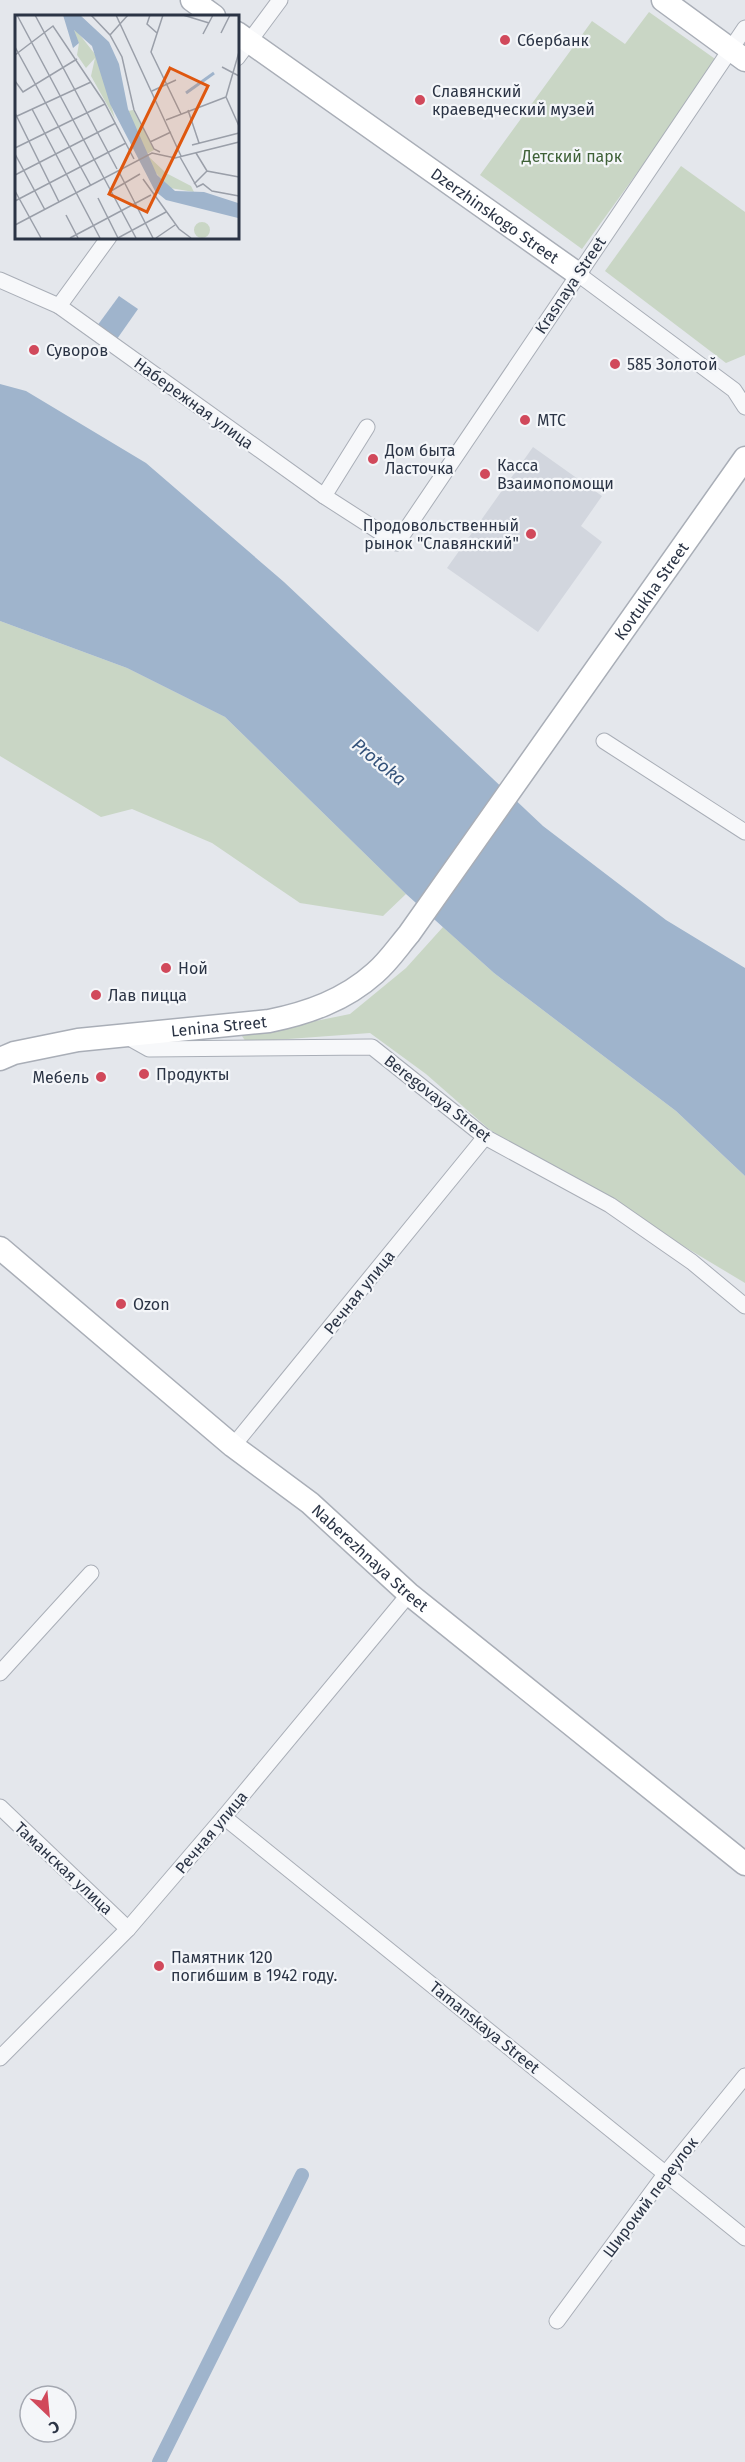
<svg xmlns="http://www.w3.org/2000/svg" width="745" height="2462" viewBox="0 0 745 2462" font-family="'Fira Sans',sans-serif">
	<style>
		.built { fill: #d2d6de }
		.green { fill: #c9d6c5 }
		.water { fill: #9fb4cc }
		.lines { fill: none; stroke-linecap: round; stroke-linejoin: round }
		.canal { stroke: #9fb4cc; stroke-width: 14 }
		.street-casing { stroke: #a9aeb7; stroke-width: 17 }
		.secondary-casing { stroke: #a9aeb7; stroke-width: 25 }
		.street { stroke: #f7f8fa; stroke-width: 15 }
		.secondary { stroke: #fff; stroke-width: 22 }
		.poi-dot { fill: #d1495b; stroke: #f4f6f9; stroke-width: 2 }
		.labels { text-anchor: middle; stroke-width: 4.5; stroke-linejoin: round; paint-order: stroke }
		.poi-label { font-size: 16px; fill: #2b3445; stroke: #f4f6f9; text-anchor: start }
		.park-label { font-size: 16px; fill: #3f6138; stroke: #f4f6f9 }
		.street-label { font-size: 16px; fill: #2b3445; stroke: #f4f6f9 }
		.water-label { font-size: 18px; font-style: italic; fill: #34527a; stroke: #f4f6f9 }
		.inset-river { fill: none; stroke: #9fb4cc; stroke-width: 3 }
		.inset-road { fill: none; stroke: #9a9fa9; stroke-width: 1.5 }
		.view { fill: #df570f; fill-opacity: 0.15; stroke: #df570f; stroke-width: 3 }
		.inset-edge { fill: none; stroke: #2b3445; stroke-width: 3 }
	</style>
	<rect width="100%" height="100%" fill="#e4e7ec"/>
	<path class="built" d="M533,447l69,49 -21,30 21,16 -64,90 -91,-64z"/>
	<g class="green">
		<path d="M649,12l69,49 -136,188 -102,-74 112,-154 33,23z"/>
		<path d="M681,166l64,46v143l-19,8 -121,-92z"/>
		<path d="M0,621l127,47 98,49 181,177 -23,22 -83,-13 -88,-60 -80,-34 -31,8 -101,-61z"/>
		<path d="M443,927l51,46 182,138 69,65v107l-255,-153 -64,-56 -56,-41 -124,9 -4,-6 108,-22 56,-46z"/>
	</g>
	<g class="water">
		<path d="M119,296l19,13 -21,30 -20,-13z"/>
		<path d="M0,384l26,7 120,72 138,119 259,244 123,94 79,48v208l-69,-65 -182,-138 -88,-79 -181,-177 -98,-49 -127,-47z"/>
	</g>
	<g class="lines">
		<path class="canal" d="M159,2462l143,-287"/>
		<defs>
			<g id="street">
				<path d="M237,58l43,-58"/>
				<path d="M578,274l156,116 11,17"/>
				<path d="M0,280l59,26 265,190"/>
				<path d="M59,306l50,-69"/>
				<path d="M367,427l-43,69 73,47 348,-515"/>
				<path d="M604,741l141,91"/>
				<path d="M124,1035l25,14 223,-2 113,90 125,68 82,57 53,44"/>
				<path d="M233,1446l252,-309"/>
				<path d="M0,1673l91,-100"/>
				<path d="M0,1807l128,122"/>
				<path d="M224,1817l521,421"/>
				<path d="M0,2058l128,-129 96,-112 185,-223"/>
				<path d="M557,2321l109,-148 79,-97"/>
			</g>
			<g id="secondary">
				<path d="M192,0l22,16"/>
				<path d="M663,0l82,60"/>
				<path id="s1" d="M237,33l341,241"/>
				<path id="s2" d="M0,1059l14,-6 64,-13 191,-19c39,-8 76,-21 106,-48 13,-11 23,-26 34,-39l336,-476"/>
				<path id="s3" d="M0,1248l233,198 77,57 99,91 336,270"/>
			</g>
		</defs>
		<use href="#street" class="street-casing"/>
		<use href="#secondary" class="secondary-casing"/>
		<use href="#street" class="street"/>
		<use href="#secondary" class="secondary"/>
	</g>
	<g class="poi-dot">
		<circle cx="505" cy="40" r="6"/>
		<circle cx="420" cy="100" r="6"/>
		<circle cx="34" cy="350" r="6"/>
		<circle cx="615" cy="364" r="6"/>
		<circle cx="525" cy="420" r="6"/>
		<circle cx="373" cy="459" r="6"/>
		<circle cx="485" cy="474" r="6"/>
		<circle cx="531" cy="534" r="6"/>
		<circle cx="166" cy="968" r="6"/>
		<circle cx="96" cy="995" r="6"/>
		<circle cx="144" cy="1074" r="6"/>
		<circle cx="101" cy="1077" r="6"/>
		<circle cx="121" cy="1304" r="6"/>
		<circle cx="159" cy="1966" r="6"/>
	</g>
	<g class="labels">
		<g class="poi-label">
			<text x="517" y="46">Сбербанк</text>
			<text x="432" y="97">Славянский<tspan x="432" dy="18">краеведческий музей</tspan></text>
			<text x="46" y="356">Суворов</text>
			<text x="627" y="370">585 Золотой</text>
			<text x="537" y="426">МТС</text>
			<text x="385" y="456">Дом быта<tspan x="385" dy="18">Ласточка</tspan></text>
			<text x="497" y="471">Касса<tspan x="497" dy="18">Взаимопомощи</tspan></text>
			<text x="519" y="531" text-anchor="end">Продовольственный<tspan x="519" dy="18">рынок "Славянский"</tspan></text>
			<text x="178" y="974">Ной</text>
			<text x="108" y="1001">Лав пицца</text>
			<text x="156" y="1080">Продукты</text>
			<text x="89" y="1083" text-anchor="end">Мебель</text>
			<text x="133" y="1310">Ozon</text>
			<text x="171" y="1963">Памятник 120<tspan x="171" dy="18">погибшим в 1942 году.</tspan></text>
		</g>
		<g class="park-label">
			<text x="572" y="162">Детский парк</text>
		</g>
		<g class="street-label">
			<text dy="6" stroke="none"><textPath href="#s1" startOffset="316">Dzerzhinskogo Street</textPath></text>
			<text transform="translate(570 285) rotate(-56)" y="6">Krasnaya Street</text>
			<text transform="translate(194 403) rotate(36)" y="6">Набережная улица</text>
			<text dy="6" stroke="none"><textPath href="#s2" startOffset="862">Kovtukha Street</textPath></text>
			<text dy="6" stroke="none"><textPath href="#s2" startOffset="222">Lenina Street</textPath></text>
			<text transform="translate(438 1098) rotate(38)" y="6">Beregovaya Street</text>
			<text transform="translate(359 1292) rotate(-51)" y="6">Речная улица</text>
			<text dy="6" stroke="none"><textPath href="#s3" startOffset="483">Naberezhnaya Street</textPath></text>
			<text transform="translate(211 1832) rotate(-50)" y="6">Речная улица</text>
			<text transform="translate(64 1868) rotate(43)" y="6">Таманская улица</text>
			<text transform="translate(485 2027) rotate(39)" y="6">Tamanskaya Street</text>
			<text transform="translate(650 2197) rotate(-53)" y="6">Широкий переулок</text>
		</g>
		<g class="water-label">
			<text transform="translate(379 762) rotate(39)" y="6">Protoka</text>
		</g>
	</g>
	<g transform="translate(15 15)">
		<rect width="224" height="224" fill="#e4e7ec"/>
		<path d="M61,15l22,28 17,61 -24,-43 4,-18 -9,10 -9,-13 2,-12 -6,-12zM118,95l21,40 -7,4 -19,-43zM133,141l18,17 25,13 3,6 -24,-4 -17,-18zM179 215a8 8 0 1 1 16 0a8 8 0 1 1-16 0Z" fill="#c9d6c5"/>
		<path d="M48,0h17l29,27 10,22 9,45 29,66 18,16 29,1 34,11v15l-72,-18 -11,-9 -45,-87 -18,-58 -18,-16 5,13 -6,5z" fill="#9fb4cc"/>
		<path class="inset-river" d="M171,78l28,-20"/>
		<path class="inset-road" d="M2,0l119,223M20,0l82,154M76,0l19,20 12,22 12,53 20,39 6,3M101,0l65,141M135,0l-3,9 10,9M148,0l-12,37 30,62M168,0l26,8M206,18l9,-18M188,19l10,-19M95,20l18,-20M0,32l76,139M0,40l38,-29 51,76 30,57M207,52l17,9M0,66l8,11 54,-33M137,76l24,-11M211,82l13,-45M211,82l13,29M17,94l68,129M173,95l11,33M0,98l44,89M0,102l76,-35M151,105l60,-23M135,127l21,-10M177,130l47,-12M0,133l90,-44M181,138l11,18 32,6M0,139l30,56M165,142l17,30 6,-3 9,7 27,5M104,157l34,66M0,160l101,-52M128,164l36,50 12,9M179,169l13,-13M0,176l26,47M96,176l29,-17M83,183l20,40 48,-26M0,186l111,-58M51,200l12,23M0,210l137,-72 23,5 64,-16M55,223l81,-43M141,223l19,-13"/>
		<path class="view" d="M155,53l38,18 -61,126 -38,-18z"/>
		<rect width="224" height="224" class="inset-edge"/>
	</g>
	<g transform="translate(48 2414) rotate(154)"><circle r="28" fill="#f4f6f9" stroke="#a4a8b1" stroke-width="1.5"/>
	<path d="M0-4.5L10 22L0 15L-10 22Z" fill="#d1495b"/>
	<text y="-9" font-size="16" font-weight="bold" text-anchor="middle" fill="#2b3445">С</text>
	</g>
</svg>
